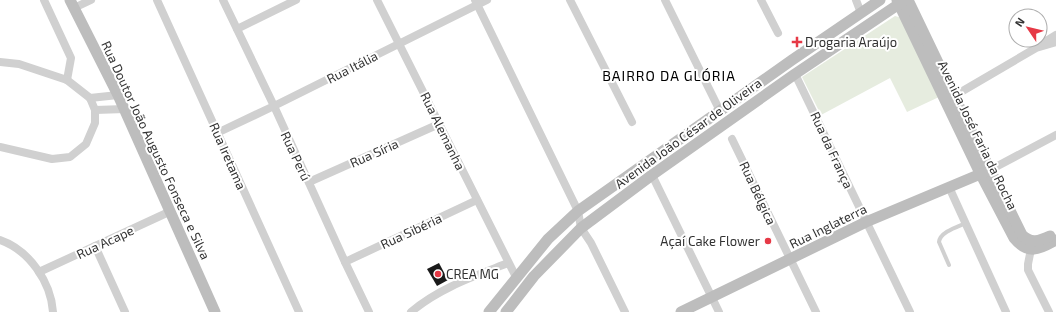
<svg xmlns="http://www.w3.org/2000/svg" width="1056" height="312" viewBox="0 0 1056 312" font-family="'Exo 2',sans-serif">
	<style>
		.green { fill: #e6ecdf }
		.building { fill: #1a1a1a }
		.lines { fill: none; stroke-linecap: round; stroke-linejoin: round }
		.lane { stroke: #d0d0d0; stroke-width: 4 }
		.street { stroke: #d0d0d0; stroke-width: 8 }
		.secondary { stroke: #bdbdbd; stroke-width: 11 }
		.poi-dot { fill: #e63946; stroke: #fff; stroke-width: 1.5 }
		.labels { text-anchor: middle; stroke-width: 4; stroke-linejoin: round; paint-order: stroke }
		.poi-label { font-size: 13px; fill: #333; stroke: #fff; text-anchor: start }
		.street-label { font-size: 13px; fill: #333; stroke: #fff }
		.neighbourhood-label { font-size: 14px; letter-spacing: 1px; fill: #000; stroke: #fff }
	</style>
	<rect width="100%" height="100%" fill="#fff"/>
	<path class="green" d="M895,16l7,2 37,79 -32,15 -17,-34 -69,37 -19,-38z"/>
	<path class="building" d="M439,263l9,17 -11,6 -10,-17z"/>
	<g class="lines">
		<path class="lane" d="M949,265l-10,-23c1,-10 18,-15 27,-19"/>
		<g class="street">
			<path d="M44,0l27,58 -4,22"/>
			<path d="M157,0l142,312"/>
			<path d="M223,0l51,106 71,156 24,50"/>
			<path d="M377,0l139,277"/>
			<path d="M475,0l103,211 3,17 10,15 34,69"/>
			<path d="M570,0l62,122"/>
			<path d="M665,0l55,111"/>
			<path d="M761,0l17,33"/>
			<path d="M856,0l5,13"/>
			<path d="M74,8l17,-8"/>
			<path d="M237,29l59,-29"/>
			<path d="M1043,43l13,-8"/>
			<path d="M0,62l19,2 48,16 23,18 5,12v13l-9,21 -16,13 -18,2 -52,-12"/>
			<path d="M795,74l115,238"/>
			<path d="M954,96l82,-48 20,-6"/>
			<path d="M90,98l28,-3"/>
			<path d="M95,110l30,-1"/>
			<path d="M217,133l57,-27 213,-106"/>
			<path d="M732,139l84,173"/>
			<path d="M990,170l66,-35"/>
			<path d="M652,175l67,137"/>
			<path d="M309,182l130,-58"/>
			<path d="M949,187l57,125"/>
			<path d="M0,240c29,10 51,42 53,72"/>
			<path d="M95,246l30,66"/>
			<path d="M1031,249l-3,15v6l21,42"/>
			<path d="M345,262l132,-62"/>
			<path d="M39,272l132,-61"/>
			<path d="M411,312c28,-24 64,-36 97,-49"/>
		</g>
		<g class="secondary">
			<path d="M70,0l48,95 97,217"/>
			<path d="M897,0l83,173 34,65c14,17 25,12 42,2"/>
			<path d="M908,0l46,96 68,139c9,9 17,6 28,1"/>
			<path d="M489,312l59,-73 30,-28 214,-151 88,-60"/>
			<path d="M506,312l28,-36 47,-48 71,-53 143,-101 110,-74"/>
			<path d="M681,312l185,-90 124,-52"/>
		</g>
	</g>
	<g class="poi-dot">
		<path d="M795 36h4v4h4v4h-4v4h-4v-4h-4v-4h4z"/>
		<circle cx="768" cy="241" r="4"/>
		<circle cx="438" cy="274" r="4"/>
	</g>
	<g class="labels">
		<g class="poi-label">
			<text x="805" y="47">Drogaria Araújo</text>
			<text x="760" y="246" text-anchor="end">Açaí Cake Flower</text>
			<text x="446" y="279">CREA MG</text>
		</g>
		<g class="street-label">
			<text transform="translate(352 67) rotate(-27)" y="5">Rua Itália</text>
			<text transform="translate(443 131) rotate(64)" y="5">Rua Alemanha</text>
			<text transform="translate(688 133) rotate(-36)" y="5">Avenida João César de Oliveira</text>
			<text transform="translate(978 135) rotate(64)" y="5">Avenida José Faria da Rocha</text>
			<text transform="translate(156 150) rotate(65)" y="5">Rua Doutor João Augusto Fonseca e Silva</text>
			<text transform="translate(832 150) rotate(65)" y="5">Rua da França</text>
			<text transform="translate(374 153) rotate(-24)" y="5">Rua Síria</text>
			<text transform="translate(228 156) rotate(66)" y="5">Rua Iretama</text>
			<text transform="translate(296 156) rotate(65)" y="5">Rua Perú</text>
			<text transform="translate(758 193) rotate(65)" y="5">Rua Bélgica</text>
			<text transform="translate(828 226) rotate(-26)" y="5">Rua Inglaterra</text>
			<text transform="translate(411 231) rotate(-25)" y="5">Rua Sibéria</text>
			<text transform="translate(105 242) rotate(-25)" y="5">Rua Acape</text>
		</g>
		<g class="neighbourhood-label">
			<text x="669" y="81">BAIRRO DA GLÓRIA</text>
		</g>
	</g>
	<g transform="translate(1028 28) rotate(305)"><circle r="19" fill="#ffffff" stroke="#adadad"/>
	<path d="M0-3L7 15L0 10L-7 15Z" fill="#e63946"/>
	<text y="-6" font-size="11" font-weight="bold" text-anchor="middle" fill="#333333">N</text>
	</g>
</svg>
